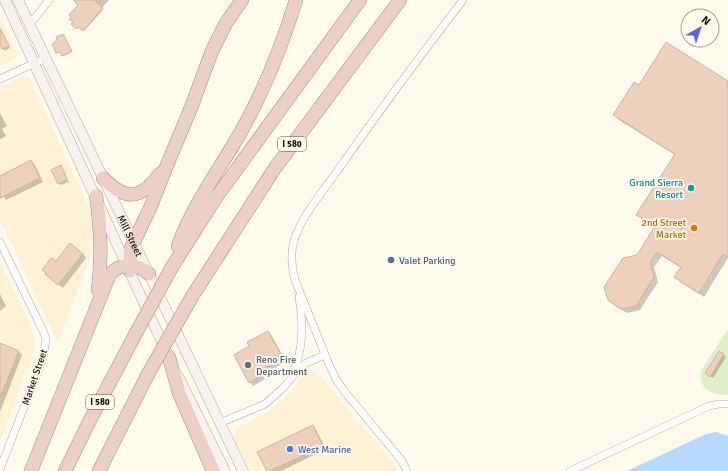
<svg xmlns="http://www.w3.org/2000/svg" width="728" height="471" viewBox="0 0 728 471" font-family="Signika,sans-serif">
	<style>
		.built { fill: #fef1d4 }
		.green { fill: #dfeecb }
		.water { fill: #b7d9fd }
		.shadow { fill: #0003 }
		.building { fill: #edd1bd; stroke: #cfb3a0 }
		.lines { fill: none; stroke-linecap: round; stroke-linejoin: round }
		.minor-casing { stroke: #b5a98d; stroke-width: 8 }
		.secondary-casing { stroke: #b5a98d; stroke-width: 11 }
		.motorway-casing { stroke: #a18d84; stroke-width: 14 }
		.minor { stroke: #fff; stroke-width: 7 }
		.secondary { stroke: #f9f1ee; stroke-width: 10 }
		.motorway { stroke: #eccfc6; stroke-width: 13 }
		.motorway-bridge-casing { stroke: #a18d84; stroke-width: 14; stroke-linecap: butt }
		.motorway-bridge { stroke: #eccfc6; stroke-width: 13 }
		.culture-dot { fill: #0f9aa8; stroke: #fffaee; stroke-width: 1.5 }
		.food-dot { fill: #e8710a; stroke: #fffaee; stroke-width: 1.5 }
		.service-dot { fill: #5c6f8a; stroke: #fffaee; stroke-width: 1.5 }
		.shop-dot { fill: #3f7fe0; stroke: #fffaee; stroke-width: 1.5 }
		.labels { text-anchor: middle; stroke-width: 3.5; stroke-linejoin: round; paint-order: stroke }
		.shield { fill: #fffaee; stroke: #5d584d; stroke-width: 1 }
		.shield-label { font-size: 9px; font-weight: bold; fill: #171308 }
		.culture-label { font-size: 10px; fill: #0d838f; stroke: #fffaee; text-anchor: end }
		.food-label { font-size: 10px; fill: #c56008; stroke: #fffaee; text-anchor: end }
		.street-label { font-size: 10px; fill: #171308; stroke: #fffaee }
		.service-label { font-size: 10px; fill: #4e5e75; stroke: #fffaee; text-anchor: start }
		.shop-label { font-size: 10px; fill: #366cbe; stroke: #fffaee; text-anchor: start }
	</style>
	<rect width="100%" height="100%" fill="#fffaee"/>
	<g class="built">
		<path d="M0,18l17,35 -1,5 -16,8z"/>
		<path d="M24,76l6,3 34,74 25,55 2,17 -1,33 -32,85 -58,-124v-131z"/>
		<path d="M0,263l27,54 8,24 -1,11 -34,89z"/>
		<path d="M309,372h6l7,6 70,84 5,9h-147l-16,-33 2,-8 4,-4 28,-14 16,-13 10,-11 7,-11 4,-4z"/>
	</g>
	<path class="green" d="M728,329v66c-17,0 -31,-6 -26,-26z"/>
	<path class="water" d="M716,432l12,4v35h-101l79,-37z"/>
	<g class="shadow">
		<path d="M78,0h31l-8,9 2,1 -19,21 -5,-4 -1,2 -5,-4 7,-20z"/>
		<path d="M0,28l10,20 -5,3 -5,-8z"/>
		<path d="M63,36l9,16 -8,4 -2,-4 -5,1 -4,-9z"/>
		<path d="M728,82v176l-24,39 -24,-15 -4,-5 5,-9 -19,-12 -8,11 4,15 -18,28 -13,3 -13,-8 -5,-5 46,-73 -13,-8 -4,-4 37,-60 -56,-35 -5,-5 25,-29z"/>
		<path d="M0,113l7,13 -5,3 4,7 -6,3z"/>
		<path d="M31,161l4,4 8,17 -37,18 -6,-8v-15z"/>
		<path d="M60,167l9,15 -8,3 -3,-2z"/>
		<path d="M83,254l3,4 -23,30 -13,-10 6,-15z"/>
		<path d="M0,294l6,12 -6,5z"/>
		<path d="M268,332l4,4 14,26 -24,13 3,4 -12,7 -3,-4 1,-36z"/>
		<path d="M0,344l19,8 3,3 -22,57z"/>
		<path d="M719,352l7,5 -13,21 -5,-3z"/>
		<path d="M312,426l4,4 10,19 -45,22h-13z"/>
	</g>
	<g class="building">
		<path d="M73,0h21l9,8 -20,23 -5,-4 -2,2 -5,-5 2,-2 -4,-3 2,-2 -2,-2 9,-10z"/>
		<path d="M0,28l9,18 -7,3 -2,-4z"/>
		<path d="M63,34l9,17 -10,5 -2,-4 -4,1 -4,-9 5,-4 -1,-3z"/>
		<path d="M666,42l62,39v176l-5,-3 -24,39 -25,-16 7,-10 -24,-15 -7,10 4,15 -18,29 -15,3 -13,-9 -4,-13 19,-29 14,-3 18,-29 -19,-11 39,-61 -62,-39 21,-33 5,3z"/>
		<path d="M31,160l9,18 -40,20v-22z"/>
		<path d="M61,165l6,14 -9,5 -7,-14z"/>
		<path d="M70,243l13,11 -25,31 -13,-11 1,-1 -4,-3 9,-12 5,3z"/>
		<path d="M268,331l15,27 -23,13 2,4 -13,8 -15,-28 15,-9 -2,-4z"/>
		<path d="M0,343l19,8 -19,47z"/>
		<path d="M719,351l5,3 -14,23 -5,-4z"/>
		<path d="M313,425l10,21 -53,25h-3l-10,-19z"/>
	</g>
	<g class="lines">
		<defs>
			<g id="minor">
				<path d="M30,24l19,-24"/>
				<path d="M0,79l46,-21"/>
				<path d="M0,242l44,91 2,7 -3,18 -43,111"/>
				<path d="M293,372c11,-23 10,-51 6,-75"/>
				<path d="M220,423l45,-19 17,-15 19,-22 5,-4 19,-8"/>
				<path d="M407,471l-5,-10 -57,-69 -9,-13 -8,-17 -33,-82c-4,-15 -5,-30 1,-45 8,-22 31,-49 44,-68 40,-57 81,-112 123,-167"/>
				<path d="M570,471l139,-65 10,-2h9"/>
			</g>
			<g id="secondary">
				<path d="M5,0l161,351"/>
				<path id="s1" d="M18,0l225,471"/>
				<path d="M178,376l47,95"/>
			</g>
			<g id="motorway">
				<path d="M103,178c23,23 37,22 57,-4"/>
				<path d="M96,196c5,32 6,62 2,94"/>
				<path d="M178,246c13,-36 34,-66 54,-99 28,-46 48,-95 64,-147"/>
				<path d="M172,267l43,-68 145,-199"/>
				<path d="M130,271v-12l1,-11 20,-42 16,-41 24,-57 21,-57 14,-28 16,-23"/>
				<path d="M193,295l82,-127 125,-168"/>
				<path d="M169,357l10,36 34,78"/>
				<path d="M31,471l78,-195c10,-14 28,-13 40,-2"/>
				<path d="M65,471l25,-51 46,-87"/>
				<path d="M99,471l49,-97"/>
			</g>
		</defs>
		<use href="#minor" class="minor-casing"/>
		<use href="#secondary" class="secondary-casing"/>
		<use href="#motorway" class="motorway-casing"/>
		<use href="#minor" class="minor"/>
		<use href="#secondary" class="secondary"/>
		<use href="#motorway" class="motorway"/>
		<defs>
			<g id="motorway-bridge">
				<path d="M136,333l36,-66"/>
				<path d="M148,374l45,-79"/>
			</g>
		</defs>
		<use href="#motorway-bridge" class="motorway-bridge-casing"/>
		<use href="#motorway-bridge" class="motorway-bridge"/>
	</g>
	<circle class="culture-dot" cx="691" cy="188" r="4"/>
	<circle class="food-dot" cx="694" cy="228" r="4"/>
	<g class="service-dot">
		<circle cx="391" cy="260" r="4"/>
		<circle cx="248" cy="365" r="4"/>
	</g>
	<circle class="shop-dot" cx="290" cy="449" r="4"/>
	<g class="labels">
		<g class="shield">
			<rect x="278" y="137" width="28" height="14" rx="3"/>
			<rect x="86" y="395" width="28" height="14" rx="3"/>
		</g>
		<g class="shield-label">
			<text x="292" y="147">I 580</text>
			<text x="100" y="405">I 580</text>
		</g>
		<g class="culture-label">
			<text x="683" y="186">Grand Sierra<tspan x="683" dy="12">Resort</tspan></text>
		</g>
		<g class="food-label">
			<text x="686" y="226">2nd Street<tspan x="686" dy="12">Market</tspan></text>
		</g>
		<g class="street-label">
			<text dy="4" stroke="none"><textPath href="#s1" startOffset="261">Mill Street</textPath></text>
			<text transform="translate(34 377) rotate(-71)" y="4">Market Street</text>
		</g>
		<g class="service-label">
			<text x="399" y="264">Valet Parking</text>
			<text x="256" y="363">Reno Fire<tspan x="256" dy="12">Department</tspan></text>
		</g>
		<g class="shop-label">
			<text x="298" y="453">West Marine</text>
		</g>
	</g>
	<g transform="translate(700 28) rotate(39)"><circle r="19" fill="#fffaee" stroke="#a29e92"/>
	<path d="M0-3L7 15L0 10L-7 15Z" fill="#6264dd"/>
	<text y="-6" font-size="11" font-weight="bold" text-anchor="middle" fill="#171308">N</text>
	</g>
</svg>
